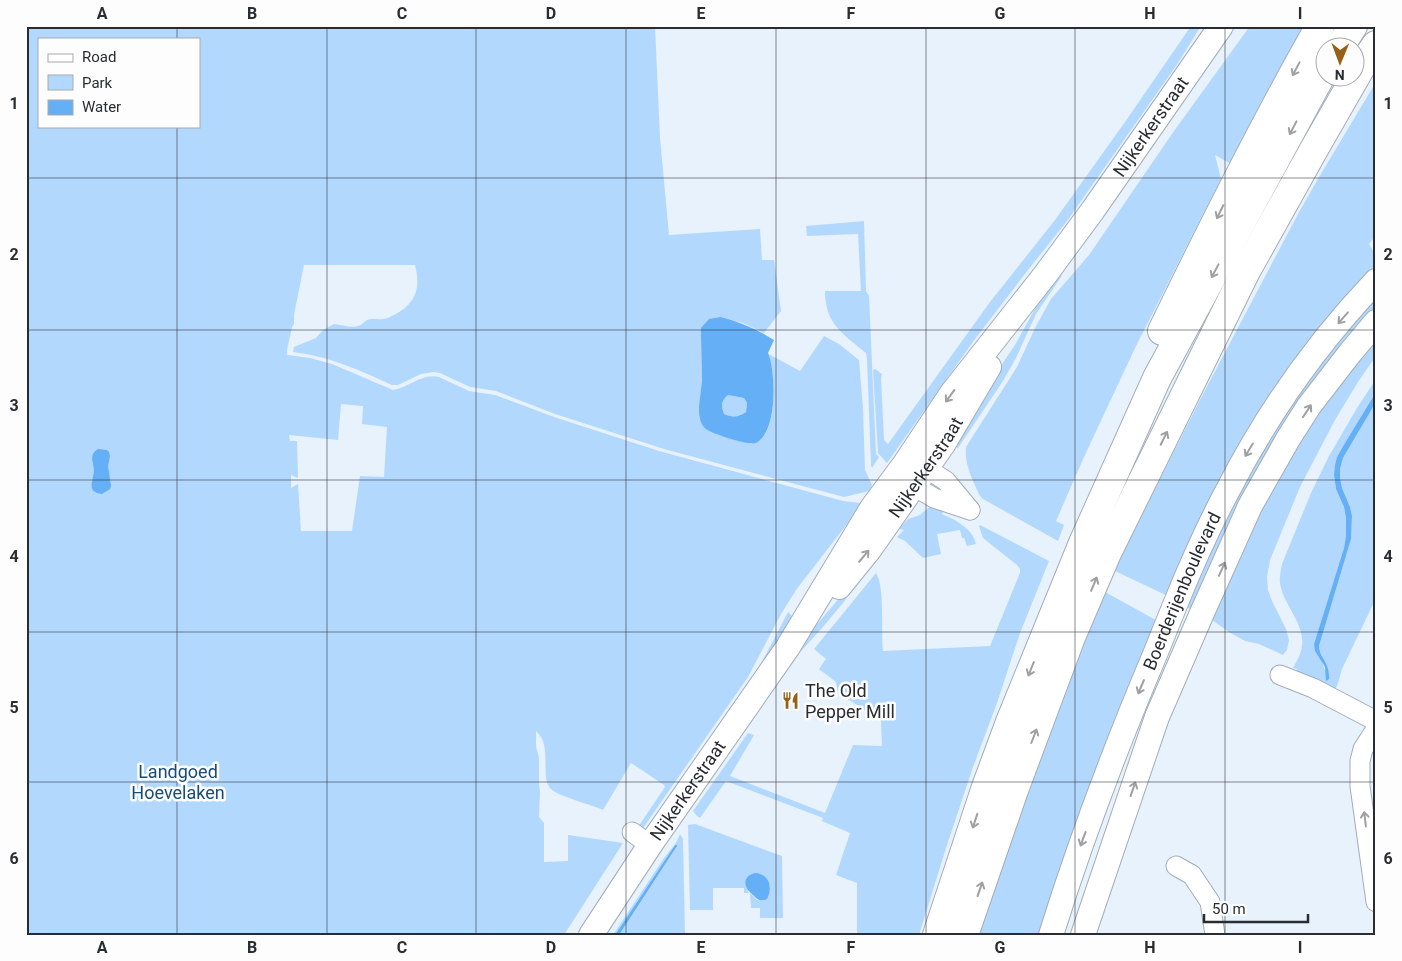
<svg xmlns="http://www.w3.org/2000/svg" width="1402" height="961" viewBox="0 0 1402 961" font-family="Roboto,sans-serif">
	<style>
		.green { fill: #b2d8fe; fill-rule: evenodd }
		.water { fill: #64aff6; fill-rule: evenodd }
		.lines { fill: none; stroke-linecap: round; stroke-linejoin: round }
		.minor-casing { stroke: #a3adb8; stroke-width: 21 }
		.major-casing { stroke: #a3adb8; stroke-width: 26 }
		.highway-casing { stroke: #a3adb8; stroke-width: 30 }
		.minor { stroke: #fff; stroke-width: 19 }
		.major { stroke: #fff; stroke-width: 24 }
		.highway { stroke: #fff; stroke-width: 28 }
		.oneway { stroke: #9fa0a2 }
		.grid { fill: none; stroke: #292d31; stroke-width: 1; stroke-opacity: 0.55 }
		.labels { text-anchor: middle; stroke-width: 5; stroke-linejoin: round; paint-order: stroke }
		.street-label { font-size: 18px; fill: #292d31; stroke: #fdfdfd }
		.poi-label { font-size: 18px; fill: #292d31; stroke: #fdfdfd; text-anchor: start }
		.park-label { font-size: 18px; fill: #174d7a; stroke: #fdfdfd }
		.neatline { fill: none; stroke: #292d31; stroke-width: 2 }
		.grid-label { font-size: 16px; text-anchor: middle; font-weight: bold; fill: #292d31 }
	</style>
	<rect width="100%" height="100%" fill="#e7f2fd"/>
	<g class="green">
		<path d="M26,26h629l5,112 9,97 91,-6 2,31h12l7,51 -17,22 -21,-10 -22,-6 -19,60 -3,40 6,11 31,12 16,4c3,-2 8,-4 10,-6 15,-15 14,-67 5,-85l33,18 24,-35 15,8 20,16 4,48 2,62 7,15 -3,6 -25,6 -180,-48 -109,-35 -59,-23 -26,-4 -30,-14 -6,-1 -13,2 -23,11h-6c-33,-15 -63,-29 -99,-33l1,-5 22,-9 7,-8 11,-6c9,1 19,5 27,1 2,-2 4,-4 6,-5 5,-2 11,0 16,-1 4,0 8,-3 11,-4 22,-11 27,-27 21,-50h-111l-10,50v9l-2,3 -5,23v5l23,3 22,6 61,26c16,-2 28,-17 46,-13l30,14 26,4 59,22 105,34 184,50 18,2 -14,21 -51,66 -15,24 -33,63 -107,154 -5,-1 29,-43 -1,-2 -33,-22 -28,47c-13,-6 -42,-13 -51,-20 -14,-12 2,-43 -16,-59v15l3,12v26l1,8 -1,25 5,6v39l24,-1v-26l55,8 -59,92h-538zM39,39h160v87h-160zM341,404l22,2 -1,18 25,3 -3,50 -24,-1 -8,55h-51l-3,-47 -7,4v-13l7,3 -1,-37h-7l-1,-6 49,5z"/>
		<path d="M1191,26h10l-25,40 -109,155 -39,49 -53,69 -88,124 -9,-10 -5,-83 2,-1 7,5 -1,4 3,62 4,4 102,-142 65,-82 70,-98z"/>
		<path d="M1250,26h57l-76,138 -16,-9 6,24 -85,167 -52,111 -28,64 8,4 -6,16 -75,-42 -3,-3c-7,-15 -16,-32 -14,-49l51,-80 19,-41 15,-27 38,-44 85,-124z"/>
		<path d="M1376,82v153l-7,9 5,8h2v24l-14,15 -192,306 -55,-26v-3l87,-172 96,-182 21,-37z"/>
		<path d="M864,221l2,70 3,5 7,158 3,3 -7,11 -1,-3 -4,-106 -1,-6c-23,-19 -41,-29 -41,-62h36l-3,-57 -51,2 -1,-10z"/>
		<path d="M1064,267l-3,10 -25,37 -20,44 -13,23 -45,67 -9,-6 66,-97 22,-40z"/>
		<path d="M1376,287v30l-180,295 -15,-8 68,-146z"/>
		<path d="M1376,328v28l-18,26 -23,38 -35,67 -30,73 -3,17 1,13 4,11 14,28 3,11 -2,10 -4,5 -24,-11 -14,-3 -16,-9 -24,-17 53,-117z"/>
		<path d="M1376,379v13l-28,46 -13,27 -1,10 2,14 8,18 2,11v18l-2,12 -30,96c2,10 10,18 11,27l4,3c-1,-11 -9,-18 -10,-28l32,-107 1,-23 -2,-9 -8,-19 -2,-10v-9l3,-11 33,-56v196l-34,71 -4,14 -2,5 -3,1 -38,-15 2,-5 -4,-1c4,-7 8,-14 9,-22 3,-23 -19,-41 -22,-63 -1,-6 1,-13 2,-19l29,-71 18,-37 28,-48z"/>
		<path d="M728,395l16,3 3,5 -1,9c-7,5 -14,6 -22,2 -3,-7 -3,-14 4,-19z"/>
		<path d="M934,503l11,4 -3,7c14,6 31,15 34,30l-9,2 -3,-8h-2l-2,-8 -23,4 4,20 -18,4 -18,-17 -8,-4 7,-7 -5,-1 9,-10 12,-4z"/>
		<path d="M980,525l69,36 -29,72 -23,70 -24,64 -27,81 -27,87h-62v-52l-21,-8 14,-42 -28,-12 1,-3 -97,-37 -26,37 -3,-2 -4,-5 55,-78 6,2 -24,41 95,37 28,-68 29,1 -1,-24v-2l-43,-27 -2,-11 -17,-13 7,-10 -12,-10 62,-76c9,13 5,60 7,78l107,-5 30,-73v-4l-3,-4 -34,-27 -4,-12z"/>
		<path d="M871,561l-28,42 -21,25 -29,32 -33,48 -3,-4 43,-60z"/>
		<path d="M1105,592l58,32 -115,311h-71l68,-198z"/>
		<path d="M788,612l4,4 -8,18 -29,41z"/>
		<path d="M695,824l87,32 1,62h-23v-10h-9l-1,-15 7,7 7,1 -17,-11 2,3h-5v-5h-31v22h-23l-2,-85z"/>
		<path d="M680,834l3,5 2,96h-66l58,-89v-1h-2l-60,90h-2l51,-77 12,-15z"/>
	</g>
	<g class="water">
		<path d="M721,317c19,5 36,12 53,23l-6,13c8,19 10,79 -12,90 -7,3 -43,-9 -50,-14 -3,-2 -5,-6 -6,-10 -3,-9 2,-31 2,-41 0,-17 -1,-34 -1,-50l8,-9zM728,395l16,3 3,5 -1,9c-7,5 -14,6 -22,2 -3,-7 -3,-14 4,-19z"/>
		<path d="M1376,392v10l-33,56 -3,11v9l2,10 8,19 2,9 -1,23 -32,107c1,13 11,16 10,33l-3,2 -1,-14 -10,-16 -1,-7 30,-96 2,-12v-18l-2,-11 -8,-18 -2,-14 1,-10 2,-8 11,-19z"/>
		<path d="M98,449l9,1 2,2 1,4 -2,10 3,20 -1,3 -8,5c-16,-2 -9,-12 -8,-23 0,-9 -6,-16 4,-22z"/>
		<path d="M675,845h2v1l-58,89h-4z"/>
		<path d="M755,873c14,1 18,14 12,26 -7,3 -9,1 -14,-4 -9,-7 -12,-18 2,-22z"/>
	</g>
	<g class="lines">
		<defs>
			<g id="minor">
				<path d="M912,466l14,2 20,13 24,29"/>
				<path d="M908,473l6,13 20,12 36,12"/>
				<path d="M1280,675l33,13 63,33"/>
				<path d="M1376,729l-13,20 -3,12v25l16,116"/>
				<path d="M632,832l18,13"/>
				<path d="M1176,866l16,9 18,27 5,33"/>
			</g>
			<g id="major">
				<path id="s1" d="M839,587l30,-37 75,-107 45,-76"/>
				<path id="s2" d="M591,935l59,-90 138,-198 84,-139 32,-43 48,-72 93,-118 48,-65 128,-184"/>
				<path id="s3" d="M1051,935c30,-96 66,-191 105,-283 22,-55 44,-110 72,-162 39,-76 89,-147 148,-209"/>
				<path d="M1083,935l74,-218 45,-104 48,-107 38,-67 21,-33 41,-53 26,-31"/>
			</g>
			<g id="highway">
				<path d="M1339,48l14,-22"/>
				<path d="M1162,331c50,-103 101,-205 158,-305"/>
				<path d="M937,935l49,-148 24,-65 73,-179 74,-165 167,-308"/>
				<path d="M964,935l50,-145 57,-153 36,-84 138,-280 68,-122 51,-89 12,-17"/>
			</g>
		</defs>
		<use href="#minor" class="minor-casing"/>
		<use href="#major" class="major-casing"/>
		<use href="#highway" class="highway-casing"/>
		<use href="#minor" class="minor"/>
		<use href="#major" class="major"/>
		<use href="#highway" class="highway"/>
	</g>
	<defs><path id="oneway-shaft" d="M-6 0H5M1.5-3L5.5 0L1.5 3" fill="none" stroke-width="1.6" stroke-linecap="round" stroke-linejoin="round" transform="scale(1.25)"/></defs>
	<g class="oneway">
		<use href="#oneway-shaft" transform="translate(1296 69) rotate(118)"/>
		<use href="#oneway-shaft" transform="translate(1293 128) rotate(118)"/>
		<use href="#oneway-shaft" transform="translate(1220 212) rotate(116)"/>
		<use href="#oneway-shaft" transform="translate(1215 271) rotate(118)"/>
		<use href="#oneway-shaft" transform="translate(1343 318) rotate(131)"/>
		<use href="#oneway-shaft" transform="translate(950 396) rotate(126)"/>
		<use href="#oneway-shaft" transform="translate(1307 411) rotate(-56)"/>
		<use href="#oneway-shaft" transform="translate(1164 438) rotate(-64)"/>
		<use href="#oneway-shaft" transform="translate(1249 450) rotate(121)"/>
		<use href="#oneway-shaft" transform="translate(864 556) rotate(-50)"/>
		<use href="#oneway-shaft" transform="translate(1222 569) rotate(-66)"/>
		<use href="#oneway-shaft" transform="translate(1094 584) rotate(-67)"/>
		<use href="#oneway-shaft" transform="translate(1031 669) rotate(112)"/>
		<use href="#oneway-shaft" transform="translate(1141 687) rotate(113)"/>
		<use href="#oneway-shaft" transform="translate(1034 736) rotate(-69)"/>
		<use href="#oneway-shaft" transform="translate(1133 789) rotate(-71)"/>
		<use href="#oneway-shaft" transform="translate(1365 819) rotate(-97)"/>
		<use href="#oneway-shaft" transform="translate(975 821) rotate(108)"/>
		<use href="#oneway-shaft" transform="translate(1083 839) rotate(110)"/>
		<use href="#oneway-shaft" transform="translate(980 889) rotate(-71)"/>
	</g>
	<path class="grid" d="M177,26v13M327,26v909M476,26v909M626,26v909M776,26v909M926,26v909M1075,26v909M1225,26v909M177,126v809M26,178h1350M26,330h1350M26,480h1350M26,632h1350M26,782h1350"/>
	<defs>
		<symbol id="restaurant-bare" viewBox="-9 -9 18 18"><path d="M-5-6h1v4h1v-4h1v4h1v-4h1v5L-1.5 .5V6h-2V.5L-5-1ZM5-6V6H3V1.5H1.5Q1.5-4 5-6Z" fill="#966017" stroke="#fdfdfd" stroke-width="2.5" paint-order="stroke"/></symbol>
	</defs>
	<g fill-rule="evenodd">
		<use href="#restaurant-bare" x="778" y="688" width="25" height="25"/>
	</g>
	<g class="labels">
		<g class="street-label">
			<text dy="6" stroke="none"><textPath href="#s2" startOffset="984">Nijkerkerstraat</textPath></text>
			<text dy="6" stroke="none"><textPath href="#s1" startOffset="148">Nijkerkerstraat</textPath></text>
			<text dy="6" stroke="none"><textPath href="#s3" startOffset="368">Boerderijenboulevard</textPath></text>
			<text dy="6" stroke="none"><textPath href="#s2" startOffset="174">Nijkerkerstraat</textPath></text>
		</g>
		<g class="poi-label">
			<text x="805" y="697">The Old<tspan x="805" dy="21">Pepper Mill</tspan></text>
		</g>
		<g class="park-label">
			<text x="178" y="778">Landgoed<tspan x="178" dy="21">Hoevelaken</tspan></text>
		</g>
	</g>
	<rect width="1402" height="961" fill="none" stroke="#fdfdfd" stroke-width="55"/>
	<rect x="38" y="38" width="162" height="90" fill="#fdfdfd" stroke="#a8aaab"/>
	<rect x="48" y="54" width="25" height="8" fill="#ffffff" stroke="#a8aaab"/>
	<text x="82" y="62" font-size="15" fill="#292d31">Road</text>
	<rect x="48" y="75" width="25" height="15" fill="#b2d8fe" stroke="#a8aaab"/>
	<text x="82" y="88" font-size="15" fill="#292d31">Park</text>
	<rect x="48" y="100" width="25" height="15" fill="#64aff6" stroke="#a8aaab"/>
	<text x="82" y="112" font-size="15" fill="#292d31">Water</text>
	<g transform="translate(1340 62) rotate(181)"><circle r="24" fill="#fdfdfd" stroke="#a8aaab"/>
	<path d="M0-4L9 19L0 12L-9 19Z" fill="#966017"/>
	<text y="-8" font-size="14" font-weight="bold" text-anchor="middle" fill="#292d31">N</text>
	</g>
	<path d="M1204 914v8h104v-8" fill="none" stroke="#292d31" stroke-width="2.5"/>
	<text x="1212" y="914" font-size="15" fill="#292d31" stroke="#fdfdfd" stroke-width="4" paint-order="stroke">50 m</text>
	<rect x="28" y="28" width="1346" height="906" class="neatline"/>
	<g class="grid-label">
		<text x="102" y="19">A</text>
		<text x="252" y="19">B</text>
		<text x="402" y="19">C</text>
		<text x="551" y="19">D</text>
		<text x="701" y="19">E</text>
		<text x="851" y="19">F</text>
		<text x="1000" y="19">G</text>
		<text x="1150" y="19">H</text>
		<text x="1300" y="19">I</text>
		<text x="14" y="109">1</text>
		<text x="1388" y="109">1</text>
		<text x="14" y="260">2</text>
		<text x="1388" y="260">2</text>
		<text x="14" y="411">3</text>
		<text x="1388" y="411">3</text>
		<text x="14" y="562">4</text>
		<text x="1388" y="562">4</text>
		<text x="14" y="713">5</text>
		<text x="1388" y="713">5</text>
		<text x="14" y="864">6</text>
		<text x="1388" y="864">6</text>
		<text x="102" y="953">A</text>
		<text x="252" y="953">B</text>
		<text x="402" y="953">C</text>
		<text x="551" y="953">D</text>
		<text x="701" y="953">E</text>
		<text x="851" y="953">F</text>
		<text x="1000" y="953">G</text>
		<text x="1150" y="953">H</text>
		<text x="1300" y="953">I</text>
	</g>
</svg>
